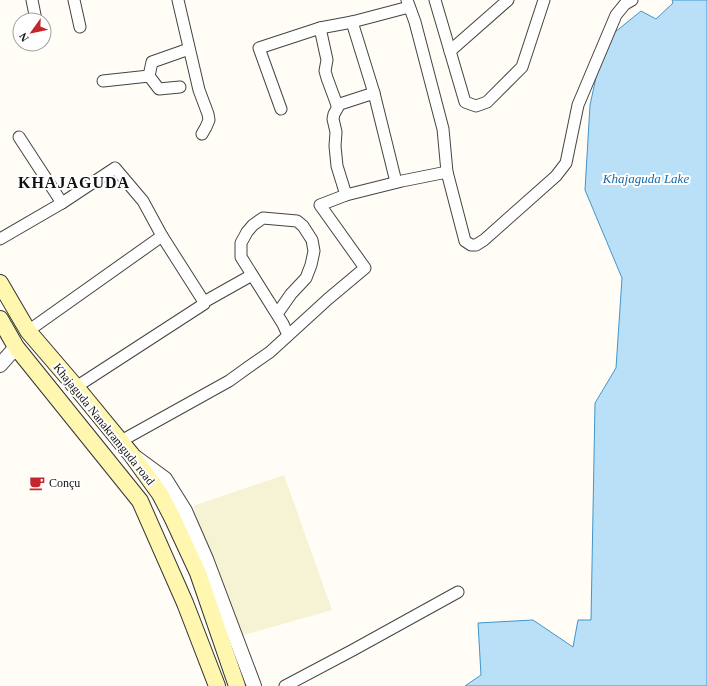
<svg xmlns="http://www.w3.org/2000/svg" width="707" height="686" viewBox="0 0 707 686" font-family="'Times New Roman',serif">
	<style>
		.farmland { fill: #f6f3d4 }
		.water { fill: #b9e0f7; stroke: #3f96cf }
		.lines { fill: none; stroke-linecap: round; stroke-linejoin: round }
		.minor-casing { stroke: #444; stroke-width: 13 }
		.tertiary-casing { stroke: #444; stroke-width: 16 }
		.secondary-casing { stroke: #333; stroke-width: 18 }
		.minor { stroke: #fff; stroke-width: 11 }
		.tertiary { stroke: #fff; stroke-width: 14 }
		.secondary { stroke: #fff6b0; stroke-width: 16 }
		.labels { text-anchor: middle; stroke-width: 4; stroke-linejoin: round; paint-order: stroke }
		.street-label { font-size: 12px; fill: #111; stroke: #fff }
		.poi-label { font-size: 12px; fill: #111; stroke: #fff; text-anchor: start }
		.water-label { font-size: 13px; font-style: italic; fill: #1768a6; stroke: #fff }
		.district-label { font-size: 16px; font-weight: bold; letter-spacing: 1px; fill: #111; stroke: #fff }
	</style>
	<rect width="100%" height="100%" fill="#fffdf5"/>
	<path class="farmland" d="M284,475l48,135 -95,27 -44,-131z"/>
	<path class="water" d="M672,0h35v686h-242l16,-11 -3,-52 55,-3 40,27 5,-27h13l4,-217 21,-35 6,-90 -37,-88 5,-85 14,-64 37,-30 15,8 17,-16z"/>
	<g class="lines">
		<defs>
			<g id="minor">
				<path d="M32,0l4,20"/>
				<path d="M74,0l6,27"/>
				<path d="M178,0l21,90 9,24 1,6 -3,7 -4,7"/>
				<path d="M407,0l8,22 28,107 4,43 18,69 6,4h5l8,-5 72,-64 10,-13 12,-58 38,-90 9,-11 7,-4"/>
				<path d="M435,0l30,102 11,4 11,-4 35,-35 22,-67"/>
				<path d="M352,22l22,71"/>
				<path d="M320,28l7,32 -2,11 2,7 10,27 1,2 -4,7 -1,5 3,13 -1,14 2,20 9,29"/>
				<path d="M450,51l58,-51"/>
				<path d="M149,76l3,-14 37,-13"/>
				<path d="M103,81l46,-5 10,13 21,-2"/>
				<path d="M337,105l37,-12 22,89"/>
				<path d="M281,109l-22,-61 61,-20 32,-6 57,-15"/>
				<path d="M19,137l43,66"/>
				<path d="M0,239l62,-36 53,-35 28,33 19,35 42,66"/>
				<path d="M277,314l14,-20 15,-16 5,-13 3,-14 -2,-11 -9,-14 -6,-5 -34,-3 -10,7 -6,7 -6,11v14l42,67 5,11"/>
				<path d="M28,331l134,-95"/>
				<path d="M76,387l128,-83v-2l48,-27"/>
				<path d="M121,441l108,-60 18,-13 23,-16 58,-53 37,-31 -45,-63 26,-10 56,-14 45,-9"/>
				<path d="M285,686l68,-36 105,-58"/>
			</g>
			<g id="tertiary">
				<path d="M0,365l16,-18"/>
				<path d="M135,457l30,22 20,32 21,48 48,127"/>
			</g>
			<g id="secondary">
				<path d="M0,283l28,48 48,56 55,67 29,40 12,23 26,56 39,113"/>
				<path d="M0,319l16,28 124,154 45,102 32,83"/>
			</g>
		</defs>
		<use href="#minor" class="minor-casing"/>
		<use href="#tertiary" class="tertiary-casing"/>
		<use href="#secondary" class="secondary-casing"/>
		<use href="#minor" class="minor"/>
		<use href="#tertiary" class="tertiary"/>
		<use href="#secondary" class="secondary"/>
	</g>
	<defs>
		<symbol id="cafe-bare" viewBox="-9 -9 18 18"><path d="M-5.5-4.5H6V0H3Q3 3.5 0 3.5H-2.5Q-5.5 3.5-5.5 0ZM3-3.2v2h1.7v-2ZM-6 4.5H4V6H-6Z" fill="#c4262e" stroke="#fff" stroke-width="2.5" paint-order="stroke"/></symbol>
	</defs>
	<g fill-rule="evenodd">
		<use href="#cafe-bare" x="26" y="472" width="22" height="22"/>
	</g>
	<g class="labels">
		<g class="street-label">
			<text transform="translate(104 424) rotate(51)" y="4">Khajaguda Nanakramguda road</text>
		</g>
		<g class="poi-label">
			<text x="49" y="487">Conçu</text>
		</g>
		<g class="water-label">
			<text x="646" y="183">Khajaguda Lake</text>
		</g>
		<g class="district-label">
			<text x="74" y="188">KHAJAGUDA</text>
		</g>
	</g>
	<g transform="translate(32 32) rotate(237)"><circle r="19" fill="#ffffff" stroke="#a0a0a0"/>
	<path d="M0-3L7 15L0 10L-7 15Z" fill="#c4262e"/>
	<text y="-6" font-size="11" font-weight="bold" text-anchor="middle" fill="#111111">N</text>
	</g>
</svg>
